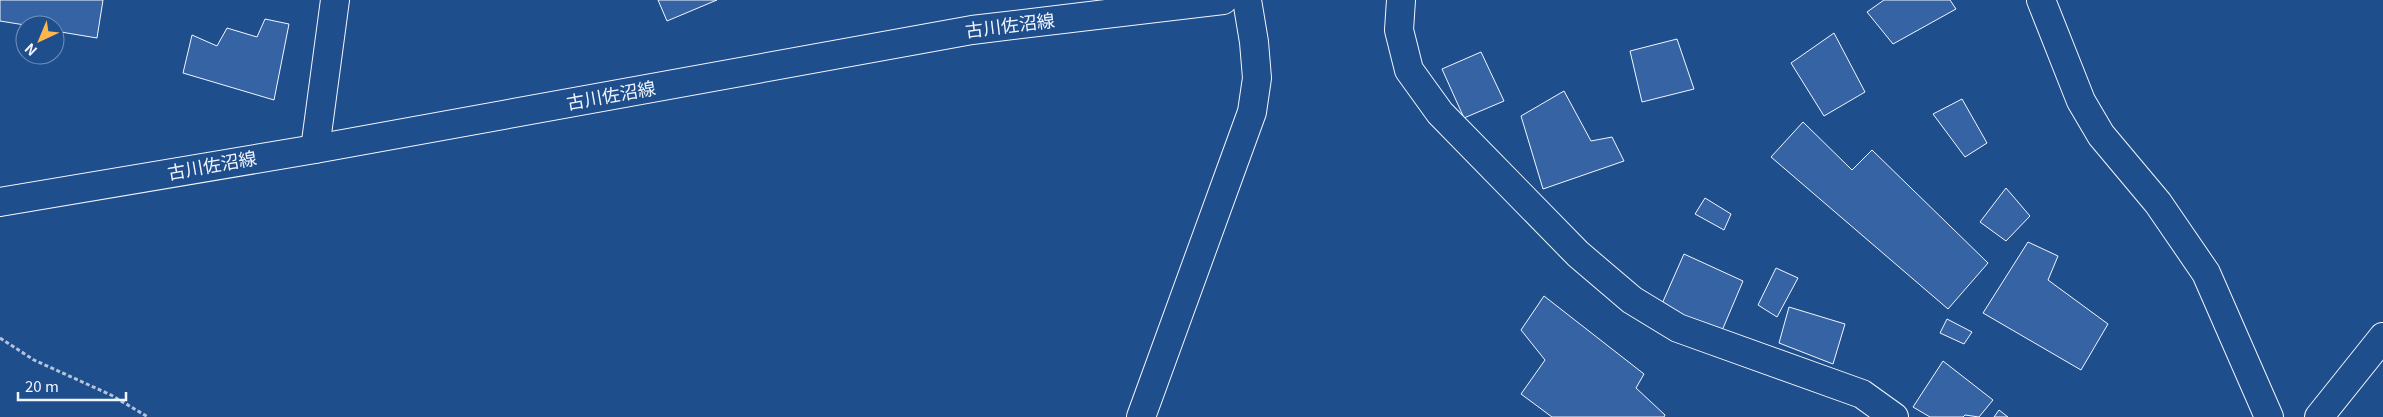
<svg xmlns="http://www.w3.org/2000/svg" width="2383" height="417" viewBox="0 0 2383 417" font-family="Georgia,'Noto Sans JP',serif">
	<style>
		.building { fill: #3563a3; stroke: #f2f6ff }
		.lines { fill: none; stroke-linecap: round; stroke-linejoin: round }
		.minor-casing { stroke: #f2f6ff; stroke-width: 30 }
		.major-casing { stroke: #f2f6ff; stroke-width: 30 }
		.path { stroke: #b3c4dc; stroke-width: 3; stroke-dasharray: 4 2.5; stroke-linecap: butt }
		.minor { stroke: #1f4e8c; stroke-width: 28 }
		.major { stroke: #1f4e8c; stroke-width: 28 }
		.labels { text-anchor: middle; stroke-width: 4; stroke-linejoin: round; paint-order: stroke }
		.street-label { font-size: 18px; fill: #f2f6ff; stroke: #1f4e8c }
	</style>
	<rect width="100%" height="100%" fill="#1f4e8c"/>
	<g class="building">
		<path d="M0,0h103l-6,38 -42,-7v-6h-30l-25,-4z"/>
		<path d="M658,0h59l-50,21z"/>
		<path d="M1884,0h66l6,9 -63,35 -26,-32z"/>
		<path d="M265,19l24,5 -15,76 -91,-27 9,-38 25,11 10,-18 30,9z"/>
		<path d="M1834,33l31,59 -41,24 -33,-53z"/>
		<path d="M1677,39l17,50 -52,13 -12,-51z"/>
		<path d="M1481,52l23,49 -40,17 -22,-49z"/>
		<path d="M1564,91l27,50 21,-4 12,24 -81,28 -22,-73z"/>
		<path d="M1962,99l25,44 -22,14 -32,-43z"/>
		<path d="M1803,122l49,48 20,-20 116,113 -40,46 -177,-152z"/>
		<path d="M2006,188l24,28 -24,25 -26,-19z"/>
		<path d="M1705,198l26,16 -7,16 -29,-16z"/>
		<path d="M2028,242l30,14 -10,24 60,44 -27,46 -98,-57z"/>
		<path d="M1684,254l59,27 -22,52 -60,-27z"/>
		<path d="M1776,268l22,10 -21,39 -19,-12z"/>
		<path d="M1544,296l100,78 -8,14 29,27 -1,2h-112l-31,-23 24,-34 -24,-30z"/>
		<path d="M1789,307l56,17 -12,40 -54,-21z"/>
		<path d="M1947,319l25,13 -8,12 -24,-11z"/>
		<path d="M1943,361l50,39 -14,17 -14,-2 -2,2h-33l-17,-10z"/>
		<path d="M1999,410l9,7h-14z"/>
	</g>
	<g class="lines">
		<defs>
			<g id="minor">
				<path d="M1401,0l-2,30 10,40 31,43 138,141 54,46 46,28 184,66 32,23"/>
				<path d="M2041,0l40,101 20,34 57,68 48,70 63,144"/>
				<path d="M315,149l20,-149"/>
				<path d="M1141,417l111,-305 5,-34 -3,-36 -7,-42"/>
				<path d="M2319,417l64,-80"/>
			</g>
			<path id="major" d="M0,202l315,-53 657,-119 251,-30"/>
		</defs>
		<use href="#minor" class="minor-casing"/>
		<use href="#major" class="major-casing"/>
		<path class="path" d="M0,338l34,22 77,35 37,22"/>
		<use href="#minor" class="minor"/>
		<use href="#major" class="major"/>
	</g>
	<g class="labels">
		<g class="street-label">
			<text transform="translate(1010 26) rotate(-7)" y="6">古川佐沼線</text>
			<text transform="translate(611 96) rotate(-10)" y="6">古川佐沼線</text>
			<text transform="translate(212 166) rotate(-10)" y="6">古川佐沼線</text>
		</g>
	</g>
	<g transform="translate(40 40) rotate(224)"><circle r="24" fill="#1f4e8c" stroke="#7391ba"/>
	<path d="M0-4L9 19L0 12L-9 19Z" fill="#ffb74d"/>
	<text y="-8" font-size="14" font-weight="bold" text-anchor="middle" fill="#f2f6ff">N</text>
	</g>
	<path d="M18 392v8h108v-8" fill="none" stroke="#f2f6ff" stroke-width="2.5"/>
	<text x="25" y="392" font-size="15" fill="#f2f6ff" stroke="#1f4e8c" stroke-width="4" paint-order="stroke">20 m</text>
</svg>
